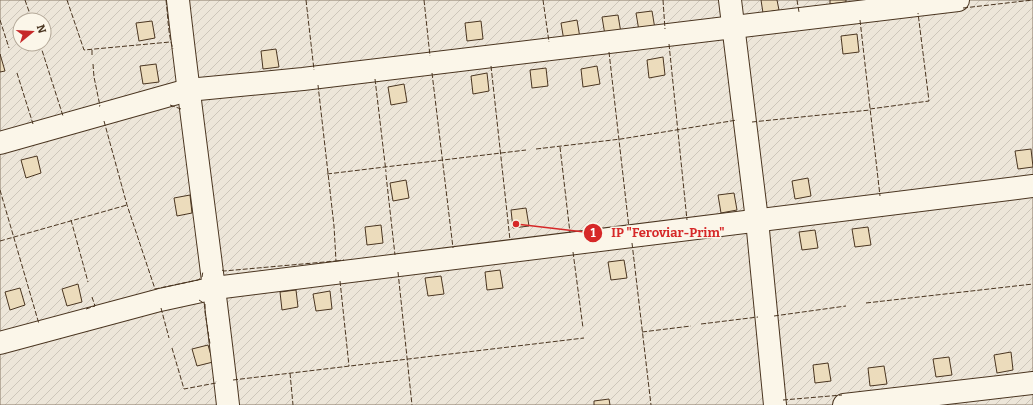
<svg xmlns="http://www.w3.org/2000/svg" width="1033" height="405" viewBox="0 0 1033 405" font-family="Bitter,serif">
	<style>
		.garden { fill: url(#garden-furrows); stroke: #887966; fill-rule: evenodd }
		.building { fill: #ecdcbc; stroke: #4a3520 }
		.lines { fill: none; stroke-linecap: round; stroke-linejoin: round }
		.minor-casing { stroke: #4a3520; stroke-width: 24 }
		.minor { stroke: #fbf6e9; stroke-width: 22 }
		.fence { stroke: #4a3520; stroke-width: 1; stroke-dasharray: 5 2; stroke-linecap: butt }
		.leader { fill: none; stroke: #d62828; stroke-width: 1.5 }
		.callout-dot { fill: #d62828; stroke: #fbf6e9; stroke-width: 1.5 }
		.mark-label { font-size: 12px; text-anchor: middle; font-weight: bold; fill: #fff }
		.callout-label { font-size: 13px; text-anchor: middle; font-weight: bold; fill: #d62828; stroke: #fbf6e9; stroke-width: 3; stroke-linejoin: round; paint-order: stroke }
	</style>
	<defs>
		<pattern id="garden-furrows" width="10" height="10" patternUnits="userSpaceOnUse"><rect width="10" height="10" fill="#ede6d9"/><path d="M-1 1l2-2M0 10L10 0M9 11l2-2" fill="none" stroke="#cdc6ba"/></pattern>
	</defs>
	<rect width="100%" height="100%" fill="#fbf6e9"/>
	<path class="garden" d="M0,0h1033v405h-1033zM20,20h24v24h-24z"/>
	<g class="building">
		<path d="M761,0h16l2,10 -16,3z"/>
		<path d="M830,0h16v2l-16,2z"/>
		<path d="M652,11l3,18 -16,2 -3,-18z"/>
		<path d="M618,15l3,18 -16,2 -3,-18z"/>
		<path d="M577,20l3,18 -16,3 -3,-18z"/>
		<path d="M152,21l3,17 -16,3 -3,-18z"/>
		<path d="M481,21l2,18 -16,2 -2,-18z"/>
		<path d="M857,34l2,18 -16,2 -2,-18z"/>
		<path d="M276,49l3,18 -16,2 -2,-18z"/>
		<path d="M0,54l5,17 -5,1z"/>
		<path d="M663,57l2,18 -16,3 -2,-18z"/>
		<path d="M156,64l3,18 -16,2 -3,-18z"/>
		<path d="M597,66l3,18 -17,3 -2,-18z"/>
		<path d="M546,68l2,18 -16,2 -2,-18z"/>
		<path d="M487,73l2,18 -16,3 -2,-18z"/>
		<path d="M404,84l3,18 -16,3 -3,-18z"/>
		<path d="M1031,149l2,18 -15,2 -3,-18z"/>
		<path d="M37,156l4,17 -15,5 -5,-18z"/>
		<path d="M808,178l3,18 -16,3 -3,-18z"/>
		<path d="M406,180l3,18 -16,3 -3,-18z"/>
		<path d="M734,193l3,17 -16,3 -3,-18z"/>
		<path d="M190,195l2,18 -15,3 -3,-18z"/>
		<path d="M526,208l3,18 -16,2 -2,-18z"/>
		<path d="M381,225l2,18 -16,2 -2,-18z"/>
		<path d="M868,227l3,18 -16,2 -3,-18z"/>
		<path d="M815,230l3,18 -16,2 -3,-18z"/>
		<path d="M624,260l3,18 -16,2 -3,-18z"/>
		<path d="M500,270l3,18 -16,2 -2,-18z"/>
		<path d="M441,276l3,18 -16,2 -3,-18z"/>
		<path d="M78,284l4,18 -15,4 -5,-17z"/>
		<path d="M20,288l5,17 -15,5 -5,-18z"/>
		<path d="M296,290l2,17 -16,3 -2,-18z"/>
		<path d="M330,291l2,18 -16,2 -3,-17z"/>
		<path d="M208,345l5,17 -16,4 -5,-17z"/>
		<path d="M1011,352l2,18 -16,3 -3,-18z"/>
		<path d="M949,357l3,18 -16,2 -3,-18z"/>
		<path d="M828,363l3,18 -16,2 -2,-18z"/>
		<path d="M884,366l3,18 -17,2 -2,-18z"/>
		<path d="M609,399l1,6h-16v-4z"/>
	</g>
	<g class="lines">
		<defs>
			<g id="minor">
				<path d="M178,0c15,135 35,270 50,405"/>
				<path d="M730,0l27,220 18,185"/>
				<path d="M0,143l188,-53 115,-11 655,-79"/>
				<path d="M0,343l160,-43 55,-12 818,-102"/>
				<path d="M844,405l189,-22"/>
			</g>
		</defs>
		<use href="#minor" class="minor-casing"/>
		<use href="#minor" class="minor"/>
		<g class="fence">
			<path d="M25,0l7,20"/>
			<path d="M67,0l17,50 86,-8"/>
			<path d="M166,0c2,16 2,35 7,49"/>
			<path d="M306,0l8,70"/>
			<path d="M424,0l6,56"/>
			<path d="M543,0l6,42"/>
			<path d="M663,0l2,29"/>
			<path d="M797,0l2,12"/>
			<path d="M963,8l70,-8"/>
			<path d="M0,20l9,28"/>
			<path d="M860,20l20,176"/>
			<path d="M40,44l23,72"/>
			<path d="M669,44l18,176"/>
			<path d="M92,50v6"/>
			<path d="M609,52l20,176"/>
			<path d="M93,64l1,13 6,29h-1"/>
			<path d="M491,66l19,174"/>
			<path d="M17,73l16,51"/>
			<path d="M432,73l21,175"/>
			<path d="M375,79l11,93"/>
			<path d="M170,105l11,4"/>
			<path d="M870,109l59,-8 -11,-88"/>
			<path d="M104,121l23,84 28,84 43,-9 4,-3 1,-6"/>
			<path d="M752,122l118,-12"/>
			<path d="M560,147l10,86"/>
			<path d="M536,149l85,-10 116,-19"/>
			<path d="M327,174l199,-24"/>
			<path d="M386,175l9,80"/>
			<path d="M0,190l39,134"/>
			<path d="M71,220l17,62"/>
			<path d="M0,241l127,-36"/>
			<path d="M632,243l19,162"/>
			<path d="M573,252l10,76"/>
			<path d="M336,261l8,-1"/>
			<path d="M222,270l2,1 112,-10 -2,-35 -16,-141"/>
			<path d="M398,272l14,133"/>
			<path d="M340,281l9,85"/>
			<path d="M199,300l6,4v8l5,32"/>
			<path d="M866,303l167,-19"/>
			<path d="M161,308l8,30"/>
			<path d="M86,309l9,-3 -3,-9"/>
			<path d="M774,316l72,-10"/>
			<path d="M701,324l57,-7"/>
			<path d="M642,332l49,-6"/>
			<path d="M172,348l12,41 32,-6v-2"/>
			<path d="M290,373l3,32"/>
			<path d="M233,380l351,-42"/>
			<path d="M783,400l59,-5"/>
		</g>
	</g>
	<path class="leader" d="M516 224L593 233"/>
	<g class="callout-dot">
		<circle cx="516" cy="224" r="4"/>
		<circle cx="593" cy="233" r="10"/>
	</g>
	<g class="mark-label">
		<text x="593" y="237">1</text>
	</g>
	<g class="callout-label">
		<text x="668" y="237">IP "Feroviar-Prim"</text>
	</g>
	<g transform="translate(32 32) rotate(72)"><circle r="19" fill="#fbf6e9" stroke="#b4a999"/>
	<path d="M0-3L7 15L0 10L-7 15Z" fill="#c62828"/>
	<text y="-6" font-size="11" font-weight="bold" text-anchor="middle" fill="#4a3520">N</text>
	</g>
</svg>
